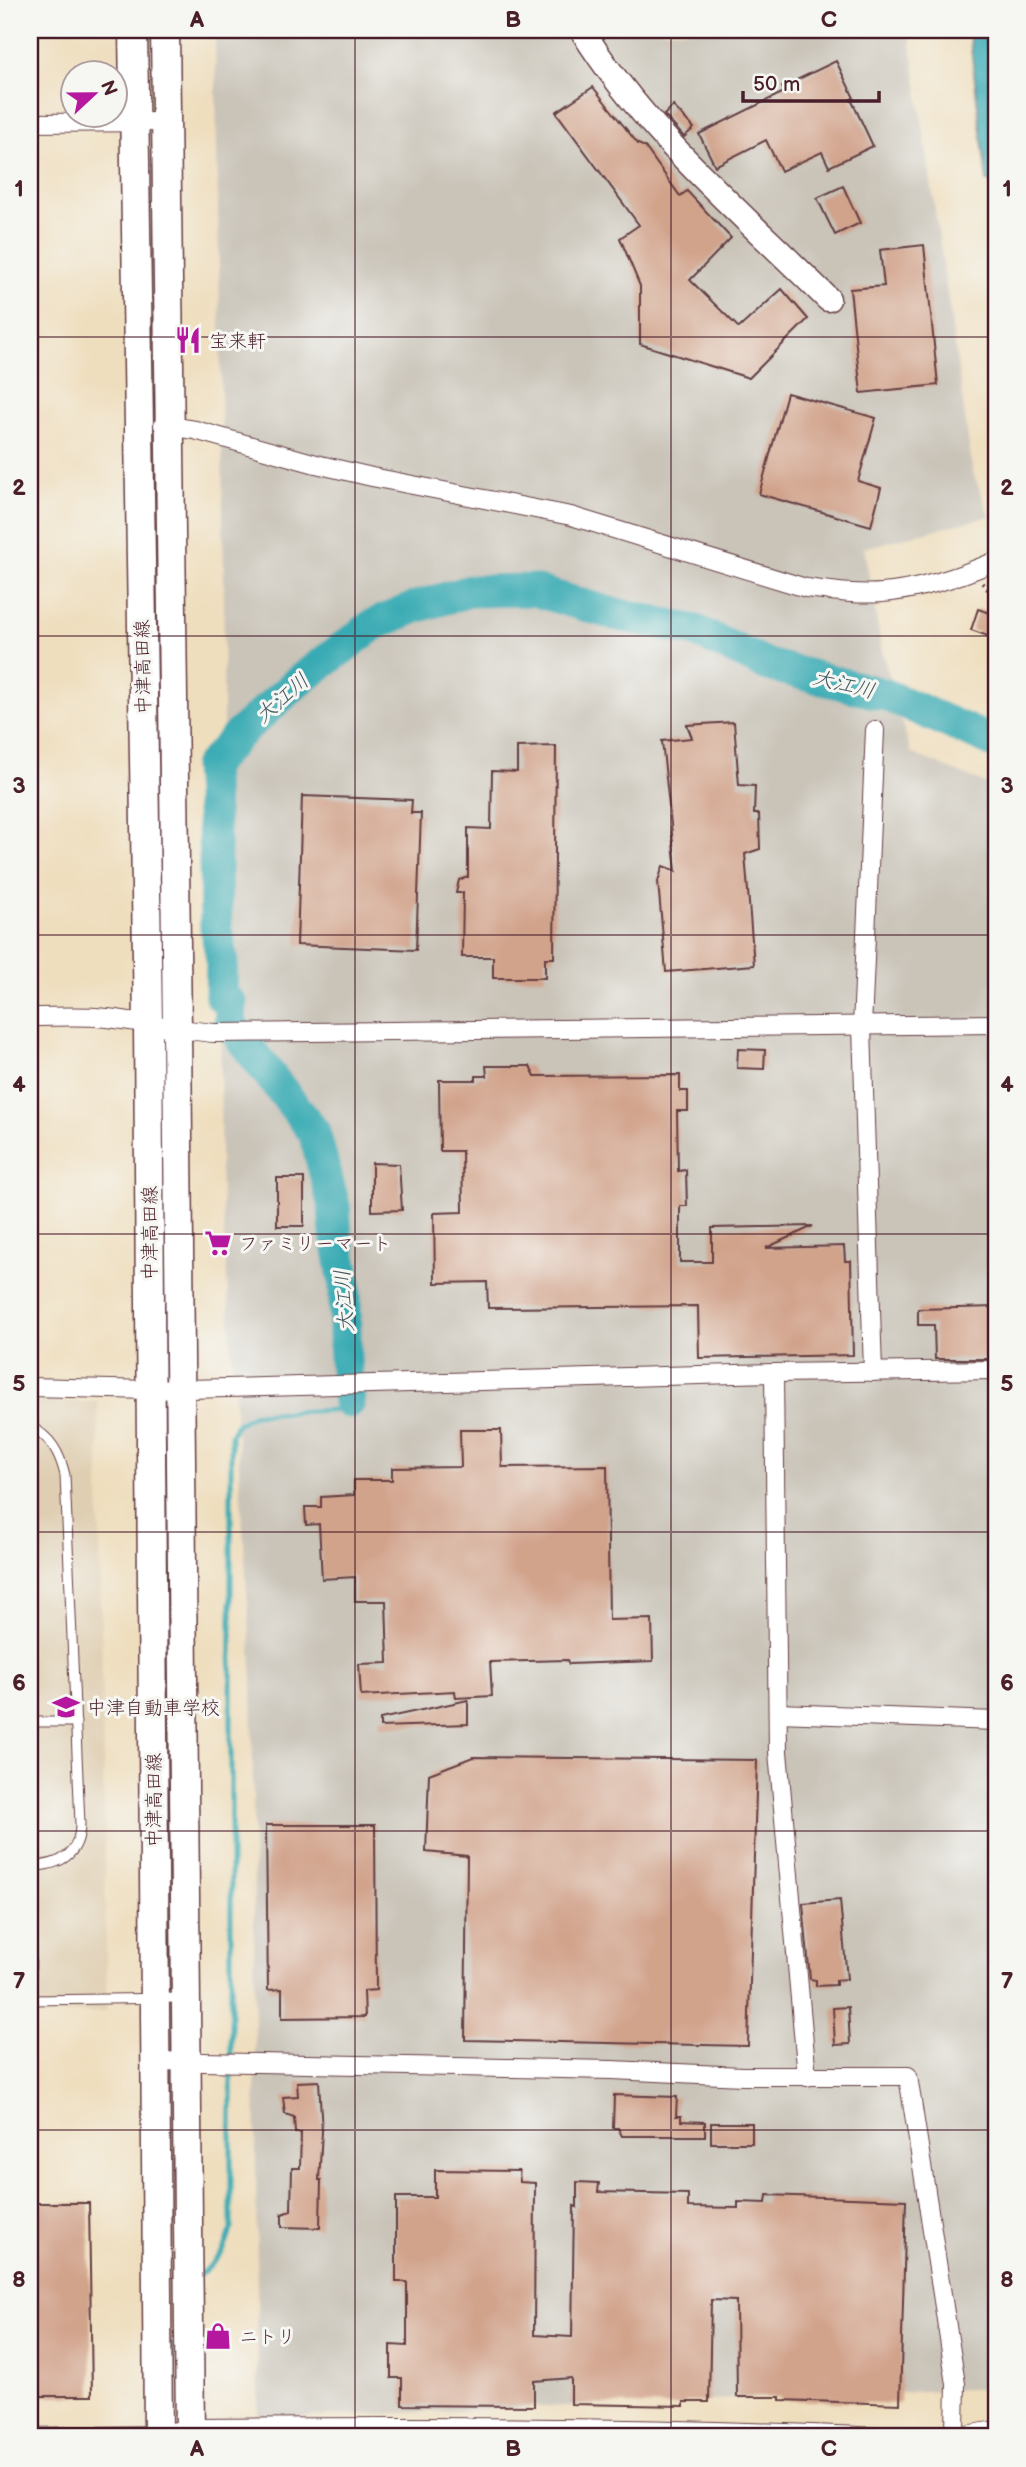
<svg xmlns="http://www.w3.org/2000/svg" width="1026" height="2467" viewBox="0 0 1026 2467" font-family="'Balsamiq Sans','Klee One',sans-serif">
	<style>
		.built { fill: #dfceb1 }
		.industrial { fill: #c9c3b8 }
		.water { fill: #39aab3; stroke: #42646f; stroke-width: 2 }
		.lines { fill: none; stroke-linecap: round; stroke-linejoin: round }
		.stream { stroke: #39aab3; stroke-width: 5 }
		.river { stroke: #39aab3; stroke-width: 33 }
		.building { fill: #d1a38b }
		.lane-casing { stroke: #633c41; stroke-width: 11 }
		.street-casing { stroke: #633c41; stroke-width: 20 }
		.secondary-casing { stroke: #633c41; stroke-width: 27 }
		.primary-casing { stroke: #633c41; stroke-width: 31 }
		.path { stroke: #633c41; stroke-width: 3.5; stroke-dasharray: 2 5; stroke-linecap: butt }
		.lane { stroke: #fff; stroke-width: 9 }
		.street { stroke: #fff; stroke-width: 18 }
		.secondary { stroke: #fff; stroke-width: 24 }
		.primary { stroke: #fff; stroke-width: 28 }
		.grid { fill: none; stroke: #4a1f2b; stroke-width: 2; stroke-opacity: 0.55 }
		.labels { text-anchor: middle; stroke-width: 6; stroke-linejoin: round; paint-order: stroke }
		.poi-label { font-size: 19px; fill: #4a1f2b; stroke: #f6f6f2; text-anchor: start }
		.street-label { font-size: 19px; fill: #4a1f2b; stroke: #f6f6f2 }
		.water-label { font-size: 21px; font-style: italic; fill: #435761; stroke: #f6f6f2 }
		.neatline { fill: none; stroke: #4a1f2b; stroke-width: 2.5 }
		.grid-label { font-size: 23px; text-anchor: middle; font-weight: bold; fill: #4a1f2b }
	</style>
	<rect width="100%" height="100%" fill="#f6f6f2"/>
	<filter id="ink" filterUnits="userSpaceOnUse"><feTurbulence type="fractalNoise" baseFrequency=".0143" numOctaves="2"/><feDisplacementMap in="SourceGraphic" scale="14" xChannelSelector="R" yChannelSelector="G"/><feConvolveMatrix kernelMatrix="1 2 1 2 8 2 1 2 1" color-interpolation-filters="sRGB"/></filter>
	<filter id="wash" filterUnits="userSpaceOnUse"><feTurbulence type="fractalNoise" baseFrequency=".00686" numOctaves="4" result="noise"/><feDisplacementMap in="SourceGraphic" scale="28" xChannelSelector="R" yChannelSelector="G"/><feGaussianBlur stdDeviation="1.57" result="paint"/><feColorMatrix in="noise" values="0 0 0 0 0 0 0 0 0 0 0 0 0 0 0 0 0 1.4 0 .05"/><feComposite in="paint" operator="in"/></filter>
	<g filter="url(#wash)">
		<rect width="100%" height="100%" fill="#efdebe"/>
		<path class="built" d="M30,1402h68l9,610 -77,3z"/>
		<path class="industrial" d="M215,30h694l64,443 17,43 -126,32 18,103 29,102 85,35v1600l-738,31 -6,-751 -32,-498 4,-596z"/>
		<path class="water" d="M969,30h27v154l-9,-3z"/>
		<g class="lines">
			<g class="stream">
				<path d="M199,2275c18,-14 27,-23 32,-46v-794l5,-10 18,-11 79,-4 10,-3 6,-5"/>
				<path d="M171,2345l2,25"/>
			</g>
			<path class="river" d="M349,1402l-4,-42v-78l-9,-48 -2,-28 -20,-74 -84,-108 1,-20 -10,-8 1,-37 -6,-31 -1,-73 -6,-88 31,-34 55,-49 78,-59 43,-18 54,-16 63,-1 77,23 86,18 72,34 118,30 110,48"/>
		</g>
		<g id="blocks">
			<g class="building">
				<path d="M836,61l18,37 -3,1 22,47 -44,21 -7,-15 -41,19 -15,-31 -51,26 -16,-32 85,-42 -2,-5z"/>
				<path d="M593,87l45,57 7,3 35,49 7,-5 44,47 -41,42 49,48 43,-39 26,30 -59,59 -109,-34v-58l-20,-48 19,-13 -83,-113z"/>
				<path d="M673,106l21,22 -10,9 -20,-22z"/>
				<path d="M843,186l17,37 -25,12 -18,-37z"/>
				<path d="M924,245l14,140 -77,8 -11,-104 34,-3 -4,-36z"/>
				<path d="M787,393l89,25 -18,63 23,7 -10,38 -112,-32z"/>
				<path d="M978,609l18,6v24l-25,-9z"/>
				<path d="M734,722l5,63 16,1 -1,28h5l1,35 -15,5 9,111 -88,7 -8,-91 5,-15 13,5 -14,-130 30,-3 -5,-13z"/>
				<path d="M556,746l-2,212h-9v20h-52v-21h-31l1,-64h-7l3,-13 9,-3v-49l23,1 1,-58 25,1v-25z"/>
				<path d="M302,796l110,4 -1,13h10l-5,137 -119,-5z"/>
				<path d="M738,1049l27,1 -1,19 -27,-1z"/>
				<path d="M486,1066h44l5,10 145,-1v16h8v20h-11l1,60 8,-1 1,36h-7v56h32v-34l101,-2 -47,22 78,-2 1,15h6l2,94 -154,3 -1,-52 -210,2 -1,-26 -52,1 -1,-70 29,-1 -1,-61h-22l-1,-71h37v-4h11z"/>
				<path d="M372,1163l27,1 3,46 -30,1z"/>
				<rect x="277" y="1178" width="27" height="48"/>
				<path d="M996,1307v52h-61l-1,-34h-16v-16z"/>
				<path d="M460,1430h41l1,37 105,-1 2,154 43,-1 1,42 -84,3 -2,-4 -77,2 2,34 -36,2 -1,-7 -94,5 -2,-32 29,-1 -2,-62h-31v-24l-33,2 -3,-55 -13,1 -1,-18h16v-10l33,-2v-15h38v-12l69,-1z"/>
				<path d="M468,1700v24l-88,3v-8z"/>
				<path d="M473,1757l284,3 -9,286 -283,-6 2,-184 -41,-4 3,-78z"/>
				<path d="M266,1825h109l1,165 -12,1 1,26 -83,1v-29l-14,1z"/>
				<path d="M840,1900l7,79 -11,1v5l-20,1v-6l-6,-1 -7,-76z"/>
				<path d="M848,2007l2,37 -15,1 -2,-37z"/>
				<path d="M319,2081l3,51 -3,48h2l-1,48 -38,-1v-13l9,-3 1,-43h8l1,-35h-6l-1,-16 -9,-3 -2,-17 15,-1 -1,-14z"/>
				<path d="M614,2095l63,2 -1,19h5v5l24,1v14h-83l-4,-8h-5z"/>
				<rect x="711" y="2123" width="41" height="20"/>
				<path d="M435,2170l84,1 1,11 15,1 -1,152 38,2 2,-131 3,1v-25l22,1 -1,9 90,2v13l50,1v-6l28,1 1,-8 139,5 -6,204 -120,-4v-3h-43l-1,-96 -25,-1 -2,102h-25v4l-113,-2v-26l-37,3v25l-132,-1v-27h-11v-33l16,1v-64h-11v-85h39z"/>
				<path d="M30,2203h59l3,193h-62z"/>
			</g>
		</g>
	</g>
	<g filter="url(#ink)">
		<use href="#blocks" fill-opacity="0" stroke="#633c41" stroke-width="2"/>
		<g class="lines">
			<defs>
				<g id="lane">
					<path d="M30,1427c21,9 30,27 35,48l15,349c0,32 -22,42 -50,42"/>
					<path d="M30,1722h46"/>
					<path d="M30,1866l1,134 151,-2"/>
				</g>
				<g id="street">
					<path d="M30,123l135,-1"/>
					<path d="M163,425l32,5 121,34 56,13 199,39 235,72c24,3 51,7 76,5 38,-3 79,-17 114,-32"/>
					<path d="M30,1017c22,0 44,-1 66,0 40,3 79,13 119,16l781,-9"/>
					<path d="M873,1372l-11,-345 13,-297"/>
					<path d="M774,1373l4,379 29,325"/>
					<path d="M30,1387l120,3 624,-17 222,-3"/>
					<path d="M778,1713l218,8"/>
					<path d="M155,2061l457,9 131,6h165l48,308 -1,45 -9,8"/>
					<path d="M30,2437l128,-2 32,-7c230,-2 459,-2 689,9"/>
					<path d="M954,2437l42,-7"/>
				</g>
				<path id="secondary" d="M582,30c63,103 161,184 246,269"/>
				<g id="primary">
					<path d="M133,30l15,994 10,1413"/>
					<path d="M165,30l12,1000 13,1407"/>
				</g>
			</defs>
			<use href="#lane" class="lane-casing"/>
			<use href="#street" class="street-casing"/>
			<use href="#secondary" class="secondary-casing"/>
			<use href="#primary" class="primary-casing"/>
			<path class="path" d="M982,583l14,16"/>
			<use href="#lane" class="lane"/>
			<use href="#street" class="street"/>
			<use href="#secondary" class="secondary"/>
			<use href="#primary" class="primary"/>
		</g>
	</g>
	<path class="grid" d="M355,30v2407M671,30v2407M30,337h966M30,636h966M30,935h966M30,1234h966M30,1532h966M30,1831h966M30,2130h966"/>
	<defs>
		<symbol id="restaurant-bare" viewBox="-9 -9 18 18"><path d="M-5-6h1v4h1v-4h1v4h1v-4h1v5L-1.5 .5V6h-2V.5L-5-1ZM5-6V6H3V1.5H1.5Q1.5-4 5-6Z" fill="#b5179e" stroke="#f6f6f2" stroke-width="2.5" paint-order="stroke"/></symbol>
		<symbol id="supermarket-bare" viewBox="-9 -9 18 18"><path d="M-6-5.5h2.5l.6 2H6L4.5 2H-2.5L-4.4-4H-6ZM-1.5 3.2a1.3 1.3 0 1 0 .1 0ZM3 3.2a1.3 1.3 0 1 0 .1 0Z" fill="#b5179e" stroke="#f6f6f2" stroke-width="2.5" paint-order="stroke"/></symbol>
		<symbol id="school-bare" viewBox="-9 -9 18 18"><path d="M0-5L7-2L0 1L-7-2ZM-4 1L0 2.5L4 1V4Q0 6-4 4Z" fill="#b5179e" stroke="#f6f6f2" stroke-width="2.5" paint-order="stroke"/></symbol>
		<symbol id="shop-bare" viewBox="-9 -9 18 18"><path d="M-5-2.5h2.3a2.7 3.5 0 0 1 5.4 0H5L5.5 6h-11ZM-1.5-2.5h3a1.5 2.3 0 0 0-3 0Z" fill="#b5179e" stroke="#f6f6f2" stroke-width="2.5" paint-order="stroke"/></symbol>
	</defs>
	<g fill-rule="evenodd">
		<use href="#restaurant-bare" x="169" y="321" width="38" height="38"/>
		<use href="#supermarket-bare" x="199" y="1224" width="38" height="38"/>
		<use href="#school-bare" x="47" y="1688" width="38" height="38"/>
		<use href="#shop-bare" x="199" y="2317" width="38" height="38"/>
	</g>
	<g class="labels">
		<g class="poi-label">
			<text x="209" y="347">宝来軒</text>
			<text x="239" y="1250">ファミリーマート</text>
			<text x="87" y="1714">中津自動車学校</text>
			<text x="239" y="2343">ニトリ</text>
		</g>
		<g class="street-label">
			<text transform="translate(142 667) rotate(-91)" y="7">中津高田線</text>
			<text transform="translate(149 1233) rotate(-90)" y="7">中津高田線</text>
			<text transform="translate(153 1800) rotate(-90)" y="7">中津高田線</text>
		</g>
		<g class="water-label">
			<text transform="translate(844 684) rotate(14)" y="7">大江川</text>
			<text transform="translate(282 698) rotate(-41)" y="7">大江川</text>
			<text transform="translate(344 1301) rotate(-94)" y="7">大江川</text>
		</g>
	</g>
	<rect width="1026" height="2467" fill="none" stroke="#f6f6f2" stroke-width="77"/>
	<g transform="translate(94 94) rotate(68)"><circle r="33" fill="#f6f6f2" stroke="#b1a0a2" stroke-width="2"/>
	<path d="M0-5L12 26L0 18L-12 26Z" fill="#b5179e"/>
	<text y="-10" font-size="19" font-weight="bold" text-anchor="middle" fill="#4a1f2b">N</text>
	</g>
	<path d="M743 91v10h136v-10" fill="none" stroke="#4a1f2b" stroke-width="3.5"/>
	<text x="753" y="91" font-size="21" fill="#4a1f2b" stroke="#f6f6f2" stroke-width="5" paint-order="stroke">50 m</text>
	<rect x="38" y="38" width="950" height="2390" class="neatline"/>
	<g class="grid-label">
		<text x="197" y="27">A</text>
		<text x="513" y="27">B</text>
		<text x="829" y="27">C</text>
		<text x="19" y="196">1</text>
		<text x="1007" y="196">1</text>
		<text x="19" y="495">2</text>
		<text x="1007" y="495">2</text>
		<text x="19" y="793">3</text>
		<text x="1007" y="793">3</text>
		<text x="19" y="1092">4</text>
		<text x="1007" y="1092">4</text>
		<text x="19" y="1391">5</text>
		<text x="1007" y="1391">5</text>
		<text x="19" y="1690">6</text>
		<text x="1007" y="1690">6</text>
		<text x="19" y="1988">7</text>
		<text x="1007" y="1988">7</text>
		<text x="19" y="2287">8</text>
		<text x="1007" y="2287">8</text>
		<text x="197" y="2456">A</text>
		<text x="513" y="2456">B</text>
		<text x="829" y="2456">C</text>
	</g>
</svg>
